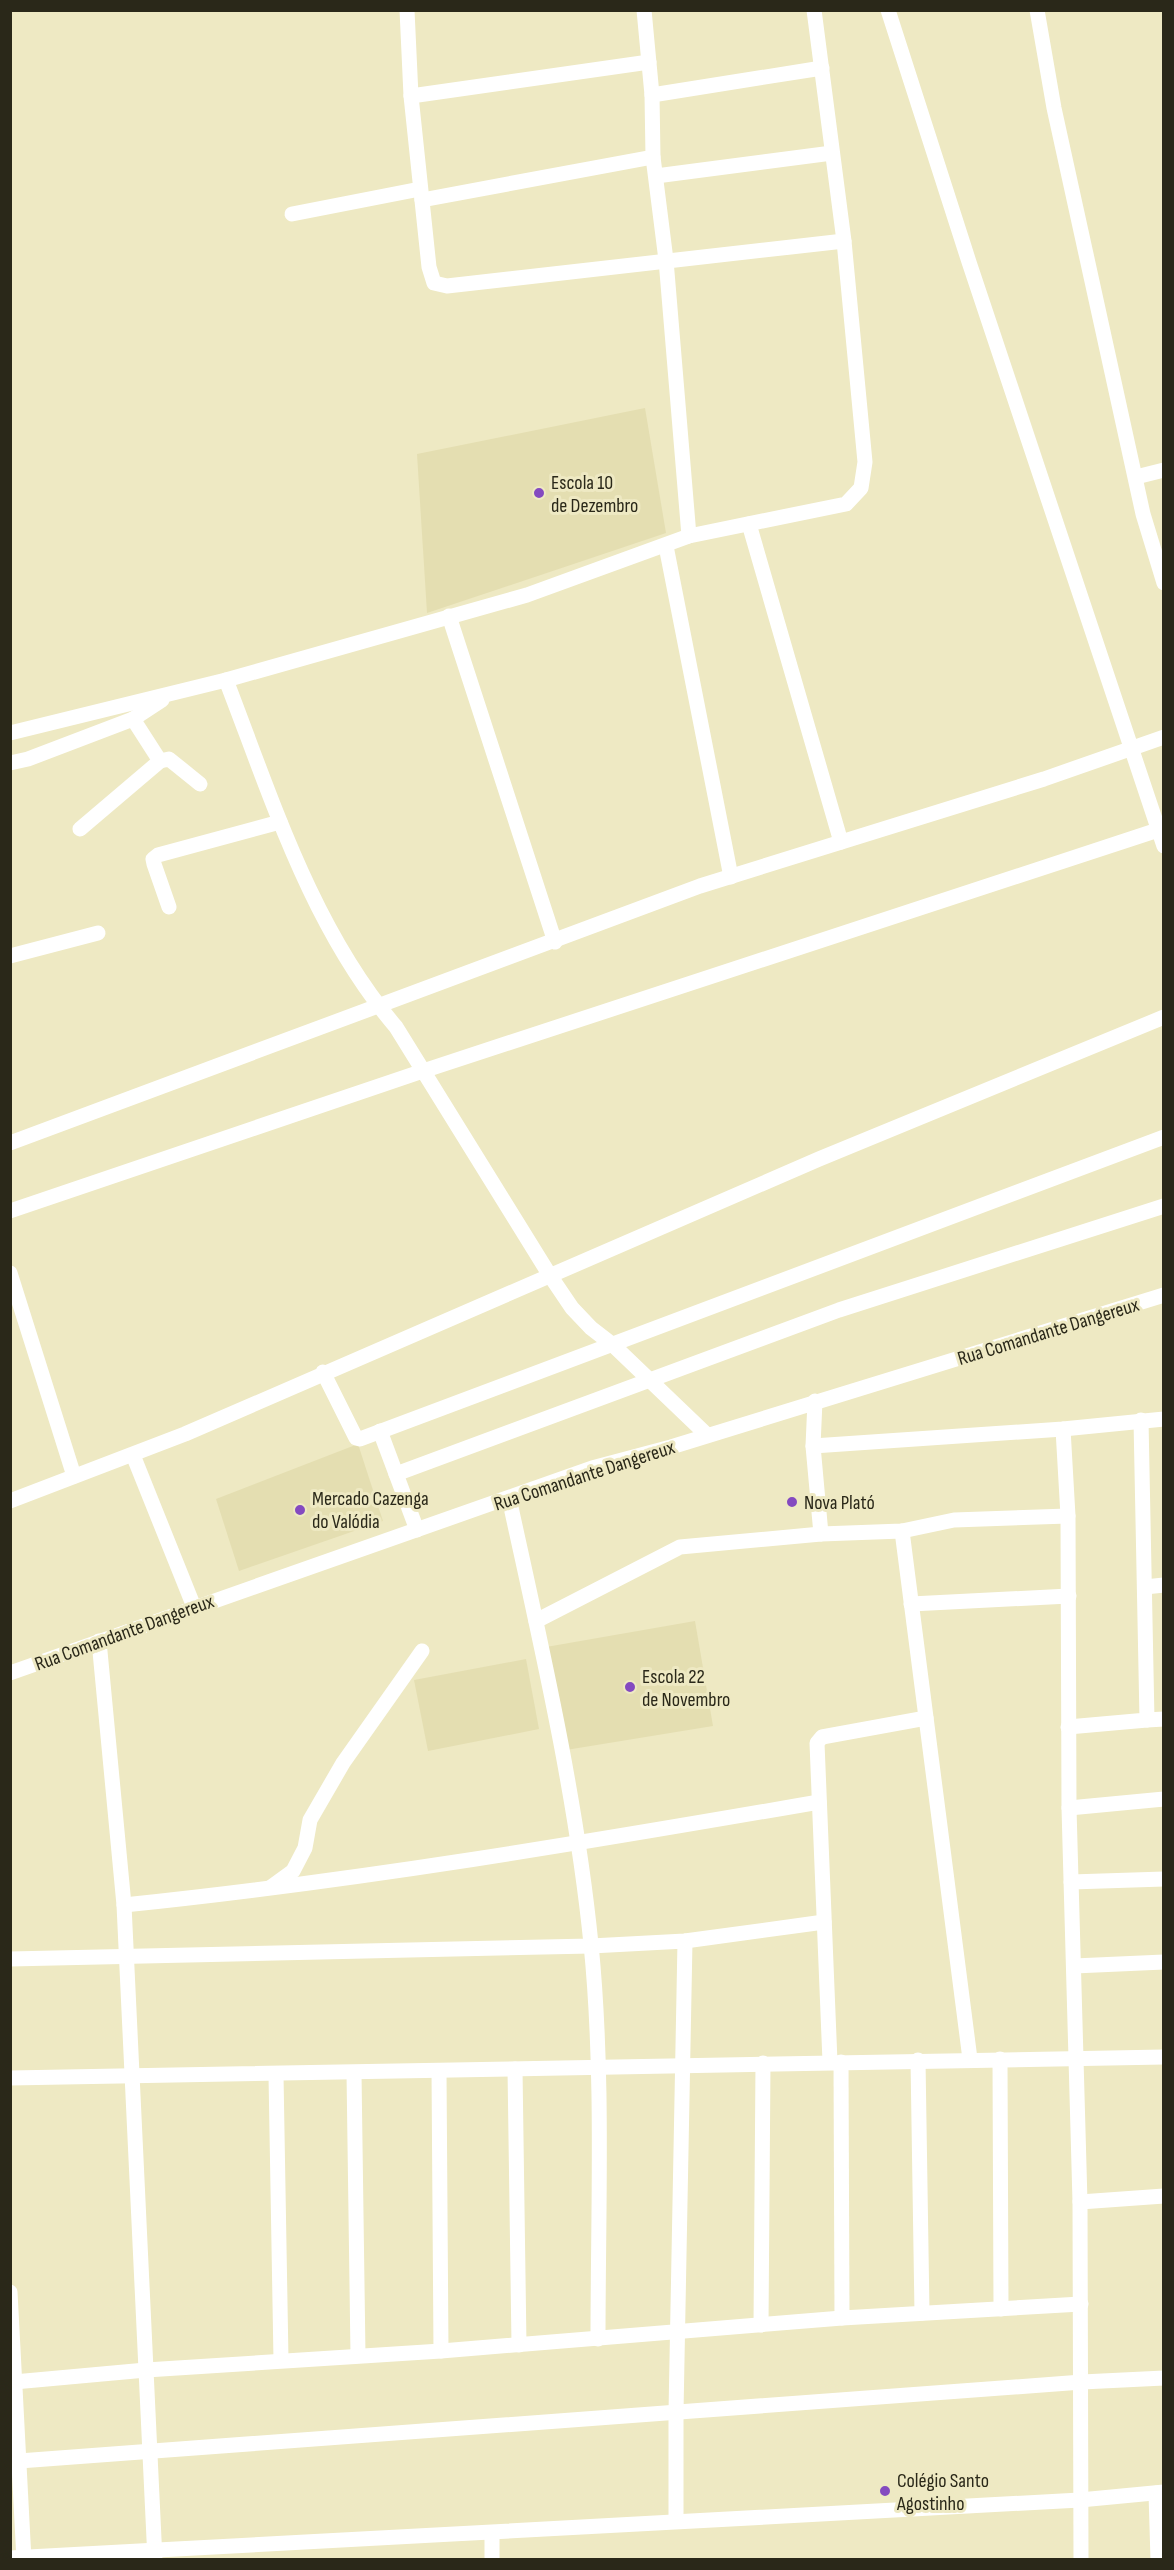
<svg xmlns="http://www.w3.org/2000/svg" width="1174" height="2570" viewBox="0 0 1174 2570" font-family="'Sofia Sans Condensed',sans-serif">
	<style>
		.built { fill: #e4deb1 }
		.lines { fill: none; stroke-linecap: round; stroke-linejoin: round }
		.minor { stroke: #fff; stroke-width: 15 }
		.poi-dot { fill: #844ac0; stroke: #eee9c3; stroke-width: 2 }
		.labels { text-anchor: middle; stroke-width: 6; stroke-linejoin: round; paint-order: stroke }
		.poi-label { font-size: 20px; fill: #2a2819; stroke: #eee9c3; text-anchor: start }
		.street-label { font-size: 20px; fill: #2a2819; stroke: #eee9c3 }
	</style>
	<rect width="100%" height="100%" fill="#eee9c3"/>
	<g class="built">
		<path d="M645,408l21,125 -239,80 -10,-159z"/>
		<path d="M358,1444l25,77 -144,50 -23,-72z"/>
		<path d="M695,1621l18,105 -147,24 -20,-103z"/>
		<path d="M526,1659l13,70 -111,22 -14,-71z"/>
	</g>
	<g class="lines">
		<g class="minor">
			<path d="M407,10l4,86 18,171 5,16 13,3 397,-45"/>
			<path d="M644,10l8,85 1,62 13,103 23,276"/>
			<path d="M888,10l81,252 195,584"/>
			<path d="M1037,10l17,98 89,406 21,69"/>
			<path d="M652,95l170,-27"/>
			<path d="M411,96l238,-34"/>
			<path d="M656,176l176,-23"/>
			<path d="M422,200l231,-43"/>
			<path d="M292,214l128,-25"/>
			<path d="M1136,477l28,-7"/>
			<path d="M749,524l92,318"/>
			<path d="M666,546l65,331"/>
			<path d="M449,616l106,326"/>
			<path d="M10,733l216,-53"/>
			<path d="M160,761l9,-2 31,25"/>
			<path d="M10,763l18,-4 105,-40 29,-19"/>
			<path d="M80,829l80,-68 -27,-42"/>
			<path d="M169,907l-15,-43 -1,-5 5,-4 122,-33"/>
			<path d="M10,956l88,-23"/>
			<path d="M10,1143l690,-257 344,-107 120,-42"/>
			<path d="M10,1211l413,-140 741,-243"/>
			<path d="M10,1273l64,203"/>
			<path d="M323,1372l33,66 4,1 804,-302"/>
			<path d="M815,1401l-2,45 8,88"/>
			<path d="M1063,1429l5,87 1,292 11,394 1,358"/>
			<path d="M380,1431l37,99"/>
			<path d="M707,1435l-94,-90 -22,-17 -19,-20 -23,-34 -153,-247c-84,-98 -124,-228 -170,-347l301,-85 162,-59 157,-32 15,-16 4,-26 -21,-221 -30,-231"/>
			<path d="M813,1446l250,-17 101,-10"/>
			<path d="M133,1455l61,152"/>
			<path d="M396,1474l443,-164 325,-104"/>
			<path d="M509,1498c32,147 67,296 82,446 13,131 7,264 7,395"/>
			<path d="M10,1501l175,-67 634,-275 345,-142"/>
			<path d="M902,1531l68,528"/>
			<path d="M1145,1587l19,-2"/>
			<path d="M911,1604l158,-8"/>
			<path d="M536,1621l144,-74 141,-13 81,-3 52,-11 114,-4"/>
			<path d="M99,1641l25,264 31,655"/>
			<path d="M10,1673l582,-205 79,-21 493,-152"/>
			<path d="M1147,1720l17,-1"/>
			<path d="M1068,1727l79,-7 -6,-300"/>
			<path d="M1069,1808l95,-9"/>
			<path d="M1071,1882l93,-3"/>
			<path d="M271,1887l22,-16 12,-23 5,-28 33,-57 79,-112"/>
			<path d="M124,1905c233,-24 464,-63 695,-103"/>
			<path d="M10,1959l581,-13 94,-5 139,-19"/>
			<path d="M1074,1966l90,-4"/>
			<path d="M1000,2059l1,250"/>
			<path d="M918,2060l4,253"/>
			<path d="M830,2062l-13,-319 5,-6 104,-19"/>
			<path d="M841,2062l1,256"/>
			<path d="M515,2069l4,276"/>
			<path d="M439,2071l2,280"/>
			<path d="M354,2073l4,282"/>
			<path d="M276,2075l5,285"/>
			<path d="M10,2078l1154,-21"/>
			<path d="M1080,2202l84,-6"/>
			<path d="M10,2292l14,268"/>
			<path d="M761,2325l2,-262"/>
			<path d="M14,2382l132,-12 295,-19 401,-33 239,-14"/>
			<path d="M19,2461l1063,-79 82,-4"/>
			<path d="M1156,2493l2,67"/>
			<path d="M676,2521v-109l9,-471"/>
			<path d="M492,2533v27"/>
			<path d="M10,2558l1070,-58 84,-8"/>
		</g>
	</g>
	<g class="poi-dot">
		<circle cx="539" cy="493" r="6"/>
		<circle cx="792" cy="1502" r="6"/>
		<circle cx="300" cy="1510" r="6"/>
		<circle cx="630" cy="1687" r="6"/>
		<circle cx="885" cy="2491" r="6"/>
	</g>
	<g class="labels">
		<g class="poi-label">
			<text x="551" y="489">Escola 10<tspan x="551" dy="23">de Dezembro</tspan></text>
			<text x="312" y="1505">Mercado Cazenga<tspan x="312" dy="23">do Valódia</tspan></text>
			<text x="804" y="1509">Nova Plató</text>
			<text x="642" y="1683">Escola 22<tspan x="642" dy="23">de Novembro</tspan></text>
			<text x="897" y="2487">Colégio Santo<tspan x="897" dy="23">Agostinho</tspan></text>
		</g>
		<g class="street-label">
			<text transform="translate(1048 1331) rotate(-17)" y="7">Rua Comandante Dangereux</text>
			<text transform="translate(584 1475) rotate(-18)" y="7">Rua Comandante Dangereux</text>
			<text transform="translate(124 1632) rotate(-20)" y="7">Rua Comandante Dangereux</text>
		</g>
	</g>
	<rect width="1174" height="2570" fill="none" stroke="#2a2819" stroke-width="24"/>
</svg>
